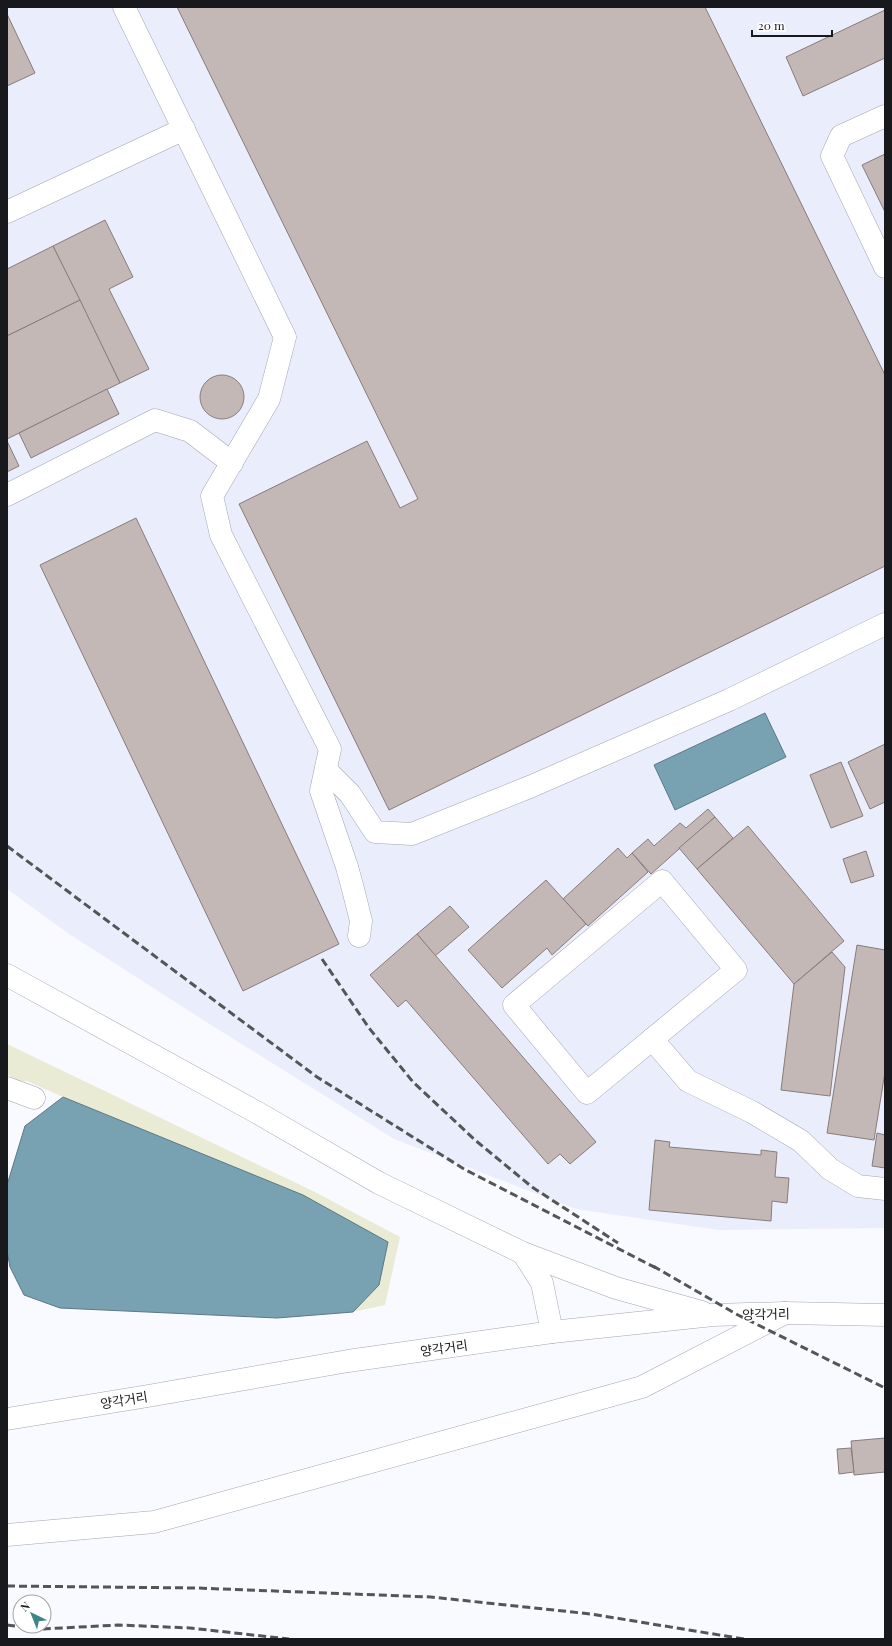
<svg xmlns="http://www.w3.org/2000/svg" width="892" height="1646" viewBox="0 0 892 1646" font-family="'Playfair Display','Noto Sans KR',serif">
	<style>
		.built { fill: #eaeefc }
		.green { fill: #e9ebd4 }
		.water { fill: #78a2b1; stroke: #5b7984 }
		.building { fill: #c4b8b7; stroke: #877c7b }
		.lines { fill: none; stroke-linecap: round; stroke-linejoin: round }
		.minor-casing { stroke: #a3a6b0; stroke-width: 23 }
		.major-casing { stroke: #a3a6b0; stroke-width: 23 }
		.minor { stroke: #fff; stroke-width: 22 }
		.major { stroke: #fff; stroke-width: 22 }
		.rail { stroke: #545558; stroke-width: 3; stroke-dasharray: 8 4; stroke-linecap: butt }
		.labels { text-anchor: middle; stroke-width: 3.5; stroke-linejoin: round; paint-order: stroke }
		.street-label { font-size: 13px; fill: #18191c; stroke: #fff }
	</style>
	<rect width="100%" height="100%" fill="#f9faff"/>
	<path class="built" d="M7,7h878v1221l-167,2 -142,-21 -182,-70 -183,-114 -142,-91 -62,-45z"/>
	<path class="green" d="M7,1044l308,148 85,45 -15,68 -32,7 26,-27 -76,-90 -240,-98 -36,-16 -8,1 -11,-7z"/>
	<g class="water">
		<path d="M765,713l21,44 -111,53 -21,-45z"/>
		<path d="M63,1097l240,98 85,47 -9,43 -26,27 -76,6 -217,-10 -36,-13 -14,-28 -3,-16v-66l18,-59z"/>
	</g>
	<g class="building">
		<path d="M177,7h528l180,368v191l-496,244 -150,-306 128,-63 33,67 18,-9z"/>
		<path d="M885,10v48l-82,38 -17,-39z"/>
		<path d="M7,14l28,59 -28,13z"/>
		<path d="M885,154v58l-23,-47z"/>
		<path d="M105,220l28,57 -24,12 40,80 -29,14 -67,-137z"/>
		<path d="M53,246l27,54 -73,36v-67z"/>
		<path d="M80,300l40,83 -113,56v-103z"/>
		<circle cx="222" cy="397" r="22"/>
		<path d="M107,389l12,25 -88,44 -12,-25z"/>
		<path d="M7,441l12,25 -12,6z"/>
		<path d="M136,518l203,426 -96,47 -203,-426z"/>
		<path d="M885,744v58l-15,7 -22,-47z"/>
		<path d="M841,762l22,54 -32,12 -21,-53z"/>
		<path d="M708,809l7,8 -64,57 -19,-21 16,-14 6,7 26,-23 6,5z"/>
		<path d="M715,817l18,21 -36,31 -18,-21z"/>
		<path d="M748,826l96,115 -50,43 -97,-115z"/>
		<path d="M618,848l9,10 5,-5 16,19 -60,54 -25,-27z"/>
		<path d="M866,851l8,25 -23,7 -8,-24z"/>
		<path d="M546,880l40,44 -34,31 -5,-7 -45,40 -34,-38z"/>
		<path d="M450,906l19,21 -34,29 -18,-22z"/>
		<path d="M417,934l179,208 -26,22 -10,-10 -12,10 -142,-164 -8,7 -28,-32z"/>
		<path d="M857,945l28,5v122l-11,68 -47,-7z"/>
		<path d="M832,952l13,15 -15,129 -49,-6 13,-106z"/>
		<path d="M877,1133l8,2v33l-13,-2z"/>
		<path d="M655,1140l15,2 -1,5 92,8v-5l16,2 -2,25 14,1 -2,25 -15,-2 -1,20 -122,-11z"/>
		<path d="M885,1438v34l-31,3 -3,-34z"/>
		<path d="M851,1448l3,24 -15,2 -2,-25z"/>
	</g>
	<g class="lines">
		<defs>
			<g id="minor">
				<path d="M124,7l161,330 -16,62 -57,97 9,39 109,214 -9,42 26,76 6,22 8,32 -2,15"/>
				<path d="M885,116l-44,20 -9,20 53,111"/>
				<path d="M7,212l177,-83"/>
				<path d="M7,495l148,-75 35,11 42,32"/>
				<path d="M326,770l24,24 25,38 37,2 120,-48 197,-86 156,-76"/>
				<path d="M662,881l74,89 -149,123 -73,-88z"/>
				<path d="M652,1039l36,42 64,31 49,29 29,28 28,17 27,3"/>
				<path d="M7,1088l27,10"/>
				<path d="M7,1535l147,-13 488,-135 143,-74"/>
			</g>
			<g id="major">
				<path d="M7,975l251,138 121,70 144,70 93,35 86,24"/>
				<path d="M523,1253l19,30 10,49"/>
				<path d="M7,1419l141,-23 200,-35 204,-29 161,-17 72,-2 100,2"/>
			</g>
		</defs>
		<use href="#minor" class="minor-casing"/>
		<use href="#major" class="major-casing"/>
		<use href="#minor" class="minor"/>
		<use href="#major" class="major"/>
		<g class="rail">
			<path d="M7,846l310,231 147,92 194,100"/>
			<path d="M322,959l47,69 44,54 62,58 57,47 86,56"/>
			<path d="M653,1266l85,49 147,73"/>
			<path d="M7,1586l189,2 235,9 160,17 153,25"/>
			<path d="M7,1625l35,4 76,-4 72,3 99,11"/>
		</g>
	</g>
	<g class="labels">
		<g class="street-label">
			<text transform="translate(766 1314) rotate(-1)" y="5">양각거리</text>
			<text transform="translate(444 1348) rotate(-8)" y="5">양각거리</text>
			<text transform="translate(124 1400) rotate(-9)" y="5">양각거리</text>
		</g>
	</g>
	<rect width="892" height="1646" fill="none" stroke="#18191c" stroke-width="16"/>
	<g transform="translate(32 1614) rotate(317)"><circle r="19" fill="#ffffff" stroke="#a3a3a4"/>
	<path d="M0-3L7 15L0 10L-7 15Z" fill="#3d8586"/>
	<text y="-6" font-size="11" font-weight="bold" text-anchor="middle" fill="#18191c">N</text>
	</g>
	<path d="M752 30v6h80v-6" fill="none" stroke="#18191c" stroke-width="2"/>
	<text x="758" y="30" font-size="12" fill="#18191c" stroke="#ffffff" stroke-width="3" paint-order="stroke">20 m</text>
</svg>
